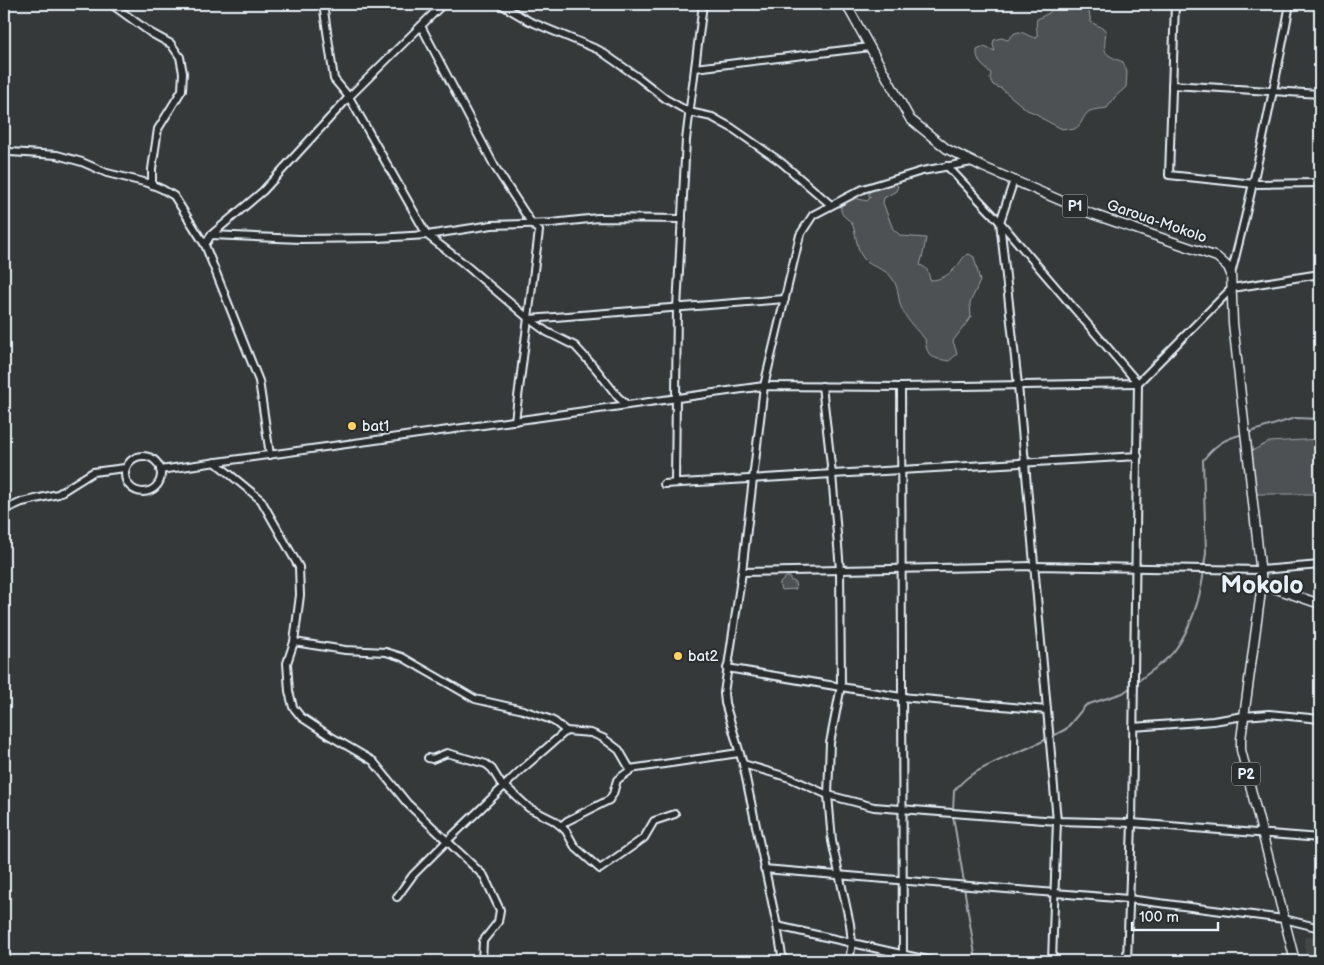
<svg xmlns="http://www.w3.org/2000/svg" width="1324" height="965" viewBox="0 0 1324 965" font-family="'Balsamiq Sans',sans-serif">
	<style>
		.built { fill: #424647 }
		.green { fill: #4d5152; stroke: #9aa1a5 }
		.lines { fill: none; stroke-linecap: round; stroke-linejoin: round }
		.stream { stroke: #a0a7ac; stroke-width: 2 }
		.minor-casing { stroke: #e8f1f8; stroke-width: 10 }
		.major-casing { stroke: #e8f1f8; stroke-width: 11 }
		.minor { stroke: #2a2d2e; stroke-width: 6 }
		.major { stroke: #2a2d2e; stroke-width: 8 }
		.poi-dot { fill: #ffd166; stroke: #2a2d2e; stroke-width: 2 }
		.labels { text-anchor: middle; stroke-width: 4; stroke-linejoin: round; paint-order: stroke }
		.shield { fill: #2a2d2e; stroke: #afb6bb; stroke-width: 1 }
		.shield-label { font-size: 14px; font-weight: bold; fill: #e8f1f8 }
		.street-label { font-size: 15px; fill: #e8f1f8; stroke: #2a2d2e }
		.poi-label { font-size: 15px; fill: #e8f1f8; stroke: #2a2d2e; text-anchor: start }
		.town-label { font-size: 25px; font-weight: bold; fill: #e8f1f8; stroke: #2a2d2e }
	</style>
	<rect width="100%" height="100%" fill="#35393a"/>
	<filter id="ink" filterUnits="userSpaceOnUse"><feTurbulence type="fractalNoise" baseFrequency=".02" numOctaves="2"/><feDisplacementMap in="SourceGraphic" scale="10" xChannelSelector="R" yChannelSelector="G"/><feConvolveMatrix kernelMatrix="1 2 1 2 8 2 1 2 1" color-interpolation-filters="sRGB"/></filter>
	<g filter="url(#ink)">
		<path class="built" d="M1320,936v25h-14l-2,-24z"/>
		<g class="green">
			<path d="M1056,4h32v3l3,15 15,8c-2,23 -5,23 17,32l4,10 -1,15 -11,10 -8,11c-5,1 -13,1 -17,3 -9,4 -7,19 -21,19l-2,-2 -5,1 -21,-11 -4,-4 -10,-4 -25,-21 -9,-4 -3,-6 1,-6c-7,-6 -15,-11 -14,-23l7,-3 11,4 -2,-6 1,-5 7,-2 7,2c12,-16 16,-3 29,-2 1,-7 -2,-12 0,-19l12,-6z"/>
			<path d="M889,183l7,1 2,2 -2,5 -12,7 -1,5 10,26 8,7 25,2 -3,16 -3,11c8,3 8,6 10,15 12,0 20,-6 28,-15 4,-5 5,-9 11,-11l5,3 6,24 -10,22 1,14 -18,24 4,13 -8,7c-18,-3 -22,-4 -24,-22 -9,-9 -21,-22 -25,-35 -2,-9 -2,-18 -8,-26 -6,-10 -21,-10 -28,-19 -8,-10 -7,-22 -11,-33 -4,-10 -14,-7 -12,-22l14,-6 12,3 4,-4 -2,-1v-5z"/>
			<path d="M1320,439v55h-65l-5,-42 19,-10z"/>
			<path d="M786,577h4v3l5,2 1,7 -15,1 -2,-6z"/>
		</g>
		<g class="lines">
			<g class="stream">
				<path d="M1247,433l48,-15 25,1"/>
				<path d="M1204,566l2,-13 -3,-93c12,-15 21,-21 40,-26"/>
				<path d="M1137,682c11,-9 30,-21 38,-32 17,-24 25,-51 29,-79"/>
				<path d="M1051,737l15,-8 20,-24 37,-12 8,-6"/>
				<path d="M953,811l1,-20c5,-6 11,-12 17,-16 24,-15 51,-23 76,-36"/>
				<path d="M953,816l11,66"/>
				<path d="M964,887l12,74"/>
			</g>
			<defs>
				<g id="minor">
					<path d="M111,4l40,29 20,11 9,13 3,16 -1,17 -24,39 -6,40v16"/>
					<path d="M323,4l11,75 15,18 78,138 35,27 67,57 18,13 28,14 21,23 22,28 9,8"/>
					<path d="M500,4l29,17 70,29 40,28 27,21 23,13 23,5 20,11 49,34 50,43"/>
					<path d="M1175,4l-6,171 85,9 66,-1"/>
					<path d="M421,26l74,141 37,57 7,7 -24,190"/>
					<path d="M695,68l175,-21"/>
					<path d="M1172,85l148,9"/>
					<path d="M4,148l6,4 47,3 25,7 25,11 41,10 14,6 12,7 31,49"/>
					<path d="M947,166l53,56 138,161 -6,440 -5,138"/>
					<path d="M1014,180l-14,42 18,163 39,436 -5,140"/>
					<path d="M211,235l89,4 78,-1 49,-3 65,-10 60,-2 46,-5 84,1"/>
					<path d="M1231,274c23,-89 42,-179 59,-270"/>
					<path d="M529,319l256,-20"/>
					<path d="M822,386l10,88 8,96 1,116 -11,57 -2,52 4,46 18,83 2,19 -3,18"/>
					<path d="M901,387l2,574"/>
					<path d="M270,455l-11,-74 -54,-136 6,-10 52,-44 86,-94 94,-93"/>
					<circle cx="143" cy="474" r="18"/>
					<path d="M215,462l46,38 38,67 1,28 -6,47 -7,21 2,28 4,16 8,10 29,19 43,25 34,42 77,73 16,34 -2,12 -15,19 -1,20"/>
					<path d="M160,470l604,-84 36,-151 13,-20 50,-26 59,-18 50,-9"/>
					<path d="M675,483l2,-175 9,-168 17,-136"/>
					<path d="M664,484l474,-28"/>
					<path d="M4,510l18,-8 36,-8 35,-22 32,-4"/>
					<path d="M742,572l292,-6 227,4 59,-5"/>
					<path d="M294,642l51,8 41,2 16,5 73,42 48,11 26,9 6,3 11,9 25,2 12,5 16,12 11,19 109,-16"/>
					<path d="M727,668l174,29 146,13"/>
					<path d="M1133,727l80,-6 31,-5 25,-2 51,5"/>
					<path d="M428,758l4,1 15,-6 39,11 6,5 11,18"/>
					<path d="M743,764l47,14 38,17 46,12 183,14 75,2 188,15"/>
					<path d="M505,786l24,22 24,12 8,6 5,5 9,16 25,22 44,-31 10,-17 21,-7"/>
					<path d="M561,826l6,-5 42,-21 4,-6 4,-14 15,-11"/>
					<path d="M764,869l364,30 156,20 36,9"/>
					<path d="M397,897l16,-22 34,-34 74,-71 45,-39"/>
					<path d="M777,926l155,35"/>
					<path d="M783,961l-6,-35 -34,-162 -18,-61 -1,-10 18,-121 22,-186 137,1 237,-4 94,-95 88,-14"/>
				</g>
				<g id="major">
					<path d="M846,4l64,115 37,30 36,18 109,47 125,43 11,10 3,7 2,49 29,261 -21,155v11l54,211"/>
					<path d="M1262,584l58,20"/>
				</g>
			</defs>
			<use href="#minor" class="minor-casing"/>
			<use href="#major" class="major-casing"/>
			<use href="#minor" class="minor"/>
			<use href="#major" class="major"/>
		</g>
	</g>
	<g class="poi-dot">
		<circle cx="352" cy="426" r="5"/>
		<circle cx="678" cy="656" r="5"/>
	</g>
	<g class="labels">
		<g class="shield">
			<rect x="1062.5" y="194.5" width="25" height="23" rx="4"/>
			<rect x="1232" y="762.5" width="28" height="23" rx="4"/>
		</g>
		<g class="shield-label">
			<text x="1075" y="211">P1</text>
			<text x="1246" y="779">P2</text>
		</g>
		<g class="street-label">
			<text transform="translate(1157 221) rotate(19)" y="5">Garoua-Mokolo</text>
		</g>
		<g class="poi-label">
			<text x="362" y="431">bat1</text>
			<text x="688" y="661">bat2</text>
		</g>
		<g class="town-label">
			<text x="1262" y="593">Mokolo</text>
		</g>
	</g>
	<rect width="1324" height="965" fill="none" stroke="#2a2d2e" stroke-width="20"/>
	<rect x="10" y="10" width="1304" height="945" fill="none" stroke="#e8f1f8" stroke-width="2" filter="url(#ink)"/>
	<path d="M1132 922v8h86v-8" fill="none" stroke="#e8f1f8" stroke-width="2.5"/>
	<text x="1139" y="922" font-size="15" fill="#e8f1f8" stroke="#2a2d2e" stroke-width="4" paint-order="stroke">100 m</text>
</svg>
